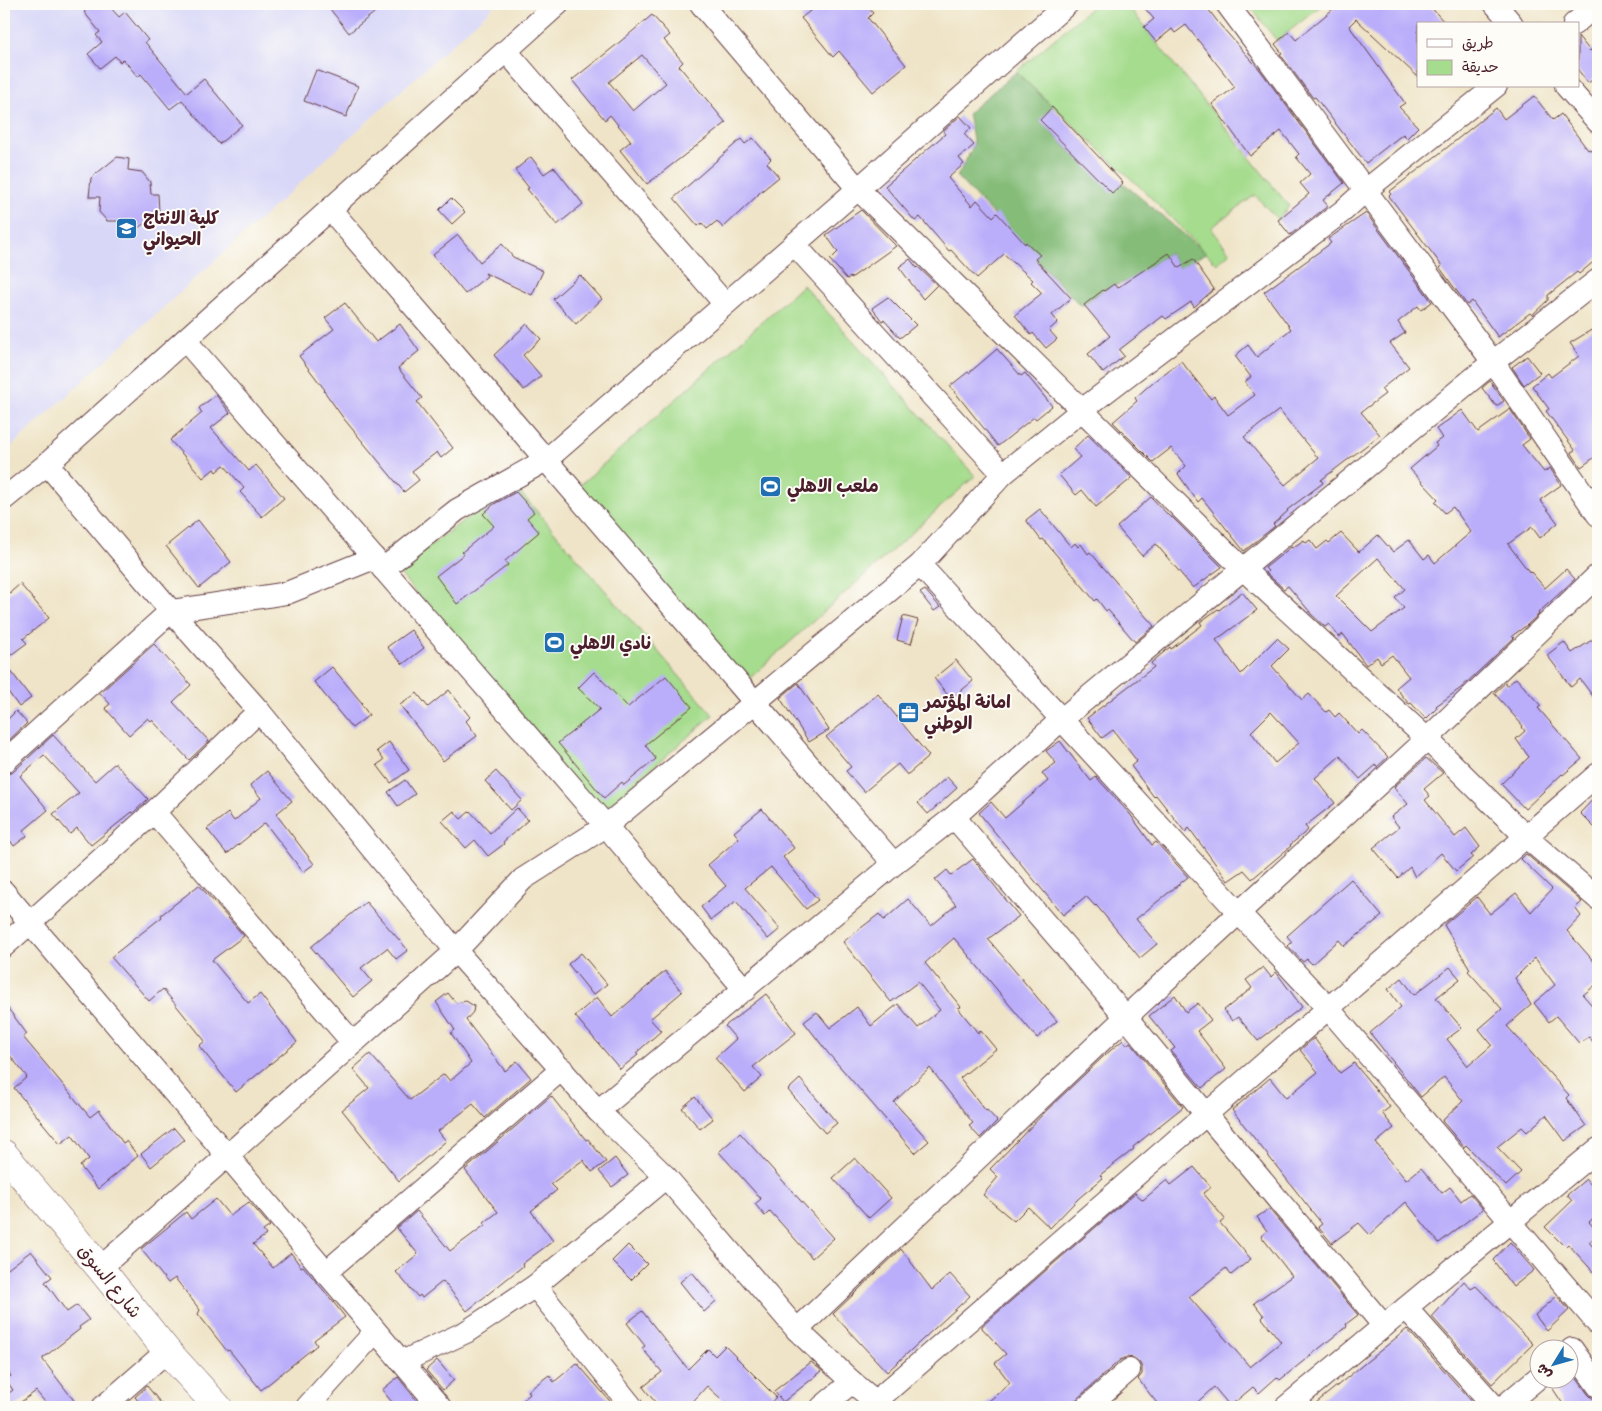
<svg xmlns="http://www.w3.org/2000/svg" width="1602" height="1411" viewBox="0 0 1602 1411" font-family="Itim,'Playpen Sans Arabic',sans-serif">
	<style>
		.built { fill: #d8d7f8 }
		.green { fill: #a5dc8d; stroke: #787e5c }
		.forest { fill: #84bc78; stroke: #676e52 }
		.building { fill: #baadfa; fill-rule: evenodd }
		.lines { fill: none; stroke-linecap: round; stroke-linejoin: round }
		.street-casing { stroke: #633d42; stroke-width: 24 }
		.secondary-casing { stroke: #633d42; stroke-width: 29 }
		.street { stroke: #fff; stroke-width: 22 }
		.secondary { stroke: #fff; stroke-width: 28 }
		.labels { text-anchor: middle; stroke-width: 4; stroke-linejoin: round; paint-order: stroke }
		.poi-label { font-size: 18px; font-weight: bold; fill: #4a1f2b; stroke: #fdfcf7; text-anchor: start }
		.street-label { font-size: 18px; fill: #4a1f2b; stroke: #fdfcf7 }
	</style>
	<rect width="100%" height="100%" fill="#fdfcf7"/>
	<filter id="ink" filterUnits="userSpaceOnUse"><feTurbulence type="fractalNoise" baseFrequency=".02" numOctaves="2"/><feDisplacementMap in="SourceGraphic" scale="10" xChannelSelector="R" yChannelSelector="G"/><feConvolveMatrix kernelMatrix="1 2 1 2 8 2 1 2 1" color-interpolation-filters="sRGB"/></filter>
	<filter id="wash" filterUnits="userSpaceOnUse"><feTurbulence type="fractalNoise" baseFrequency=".0096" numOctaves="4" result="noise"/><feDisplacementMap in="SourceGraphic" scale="20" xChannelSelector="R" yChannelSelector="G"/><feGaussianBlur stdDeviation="1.12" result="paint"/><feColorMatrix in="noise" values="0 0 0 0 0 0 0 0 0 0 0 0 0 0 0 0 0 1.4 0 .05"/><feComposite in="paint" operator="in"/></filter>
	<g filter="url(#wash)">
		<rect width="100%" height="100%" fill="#efe4c7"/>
		<path class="built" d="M4,4h492l-492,449z"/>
		<g class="green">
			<path d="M1095,4h32l29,38 133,164 -11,14 -23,-25 -44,33 19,25 -13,11 -76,-76 -125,-116z"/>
			<path d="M1248,4h75l-46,37z"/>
			<path d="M803,285l172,191 -235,211 -172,-191z"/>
			<path d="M513,484l200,231 -114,99 -202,-244z"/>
		</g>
		<path class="forest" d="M1016,72l37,35 -13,14 72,71 11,-9 83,70 -27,15 -10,-15 -39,27 -27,10 -22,16 -124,-129 17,-32 -6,-32z"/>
		<g id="blocks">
			<g class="building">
				<path d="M95,4h12l12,13 6,-5 23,28 -3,2 42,51 17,-14 38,46 -23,19 -37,-44 -12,9 -29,-35 -3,3 -15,-18 -3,3 -5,-6 -15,12 -12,-14 14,-12 -6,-7 4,-3 -16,-20z"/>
				<path d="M326,4h59l-36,29z"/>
				<path d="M819,4h46l8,9 -5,5 38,47 -33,27 -34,-41 -6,6 -32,-39z"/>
				<path d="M1141,4h63l17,22 39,44 84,113 -21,17 5,6 -38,29 -12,-15 31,-26 -9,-11 10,-9 -14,-17 3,-3 -18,-23 -31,25 -38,-52 23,-17 -49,-62 -11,8 -3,-4 -16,13 -12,-15 10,-8z"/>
				<path d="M1339,4h89l18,20h-28v53l-62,-58 -7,7 56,77 -6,4 19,20 -11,11 -4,-4 -37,29 -51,-66 -2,1 -33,-44 2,-1 -7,-9 14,-12 7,8z"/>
				<path d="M652,15l18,20 -6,5 19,22 -4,4 47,57 -79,61 -27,-34 11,-9 -21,-26 -5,5 -33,-40 43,-34zM642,55l24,28 -33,28 -24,-29z"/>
				<path d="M1578,36l12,15 8,-7v32l-10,7 -10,-13z"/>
				<path d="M316,70l42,16 -12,31 -42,-16z"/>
				<path d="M1534,96l19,24 8,-6 27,36 2,-1 8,10v99l-19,16 -2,-2 -29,23v5l-16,15 -2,-2 -32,24 -26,-36 -5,4 -27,-37 2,-2 -53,-70 2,-2 -2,-2 55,-42 52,-42 8,11z"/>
				<path d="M1052,107l71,76 -11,10 -72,-73z"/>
				<path d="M960,116l11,12 -7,6 10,11 -15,13 5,6 -16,14 24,28 5,-6 16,17 4,-4 28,31 1,-2 14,13 -5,4 36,39 -19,17 6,7 -9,8 8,9 -11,9 -13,-15 -2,2 -16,-20 27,-22 -11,-11 2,-2 -29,-26 -27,24 -26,-28 -2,1 -29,-34 -5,4 -30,-35 60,-52 -2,-3z"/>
				<path d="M753,138l18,21 -4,4 12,14 -21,17v1l-35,33 -6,-7 -10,8 -5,-6 -4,3 -24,-28 67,-59 4,5z"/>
				<path d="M117,157l12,2 -1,11 14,2 8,10 1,12h7l1,18 -22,17h-16v-8h-14l-8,-9 1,-15h-11l2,-19z"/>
				<path d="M531,157l13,17 10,-7 29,37 -26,21 -30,-36 2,-1 -14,-18z"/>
				<path d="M451,198l14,14 -13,12 -13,-14z"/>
				<path d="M861,210l35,36 -45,32 -1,-1 -3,2 -17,-19 8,-8 -12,-17z"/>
				<path d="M1366,213l66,89 -11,8 -3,-4 -20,16 7,11 -15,10 19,24 -28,22 4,5 -24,18 19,23 -59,45 2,3 -36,27 1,1 -15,13 2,2 -31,25 -42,-53 -4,4 -20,-28 8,-8 -15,-18 -18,14 -40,-40 24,-21 -2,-3 18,-16 28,-21 30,38 3,-3 14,19 27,-20 -10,-13 6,-5 -16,-21 13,-11 9,12 34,-28 -27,-37 67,-49 -3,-4zM1279,410l39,48 -33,27 -41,-48z"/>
				<path d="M458,235l22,27 22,-18 11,13 30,14 -11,24 -47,-22 2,3 -22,18 -32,-39z"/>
				<path d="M1169,253l10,15 14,-9 21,30 -20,18 -3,-5 -25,17 -3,-3 -44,34 5,6 -21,17 -15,-19 22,-18 -26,-31 19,-15 1,1 10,-7 3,4z"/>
				<path d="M910,259l7,9 1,-1 19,18 -14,14 -24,-32z"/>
				<path d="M580,275l22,24 -26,25 -23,-25z"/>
				<path d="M888,297l28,28 -16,13 -16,-18 -2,1 -10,-13z"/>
				<path d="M345,303l31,39 24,-18 19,27 -21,17 24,30 -5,4 36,46 -12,10 -4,-6 -25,19 7,9 -15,12 -60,-73 -20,-28 1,-1 -26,-34 35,-27 -9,-11z"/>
				<path d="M527,324l14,15 -18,16 18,21 -17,14 -30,-35z"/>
				<path d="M1593,329l5,9v117l-17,12 -10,-15 4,-2 -29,-39 3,-2 -17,-23 16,-13 3,4 28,-21 -9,-13z"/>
				<path d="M997,349l24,27 4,-3 27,33 -16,13 -2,-2 -36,29 -48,-60 18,-14 1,1z"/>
				<path d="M1527,356l13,17 -16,12 -12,-18z"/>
				<path d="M1490,381l14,20 -8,5 -14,-18z"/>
				<path d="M216,395l14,18 -19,15 38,43 7,-6 28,33 -22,19 -22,-25 4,-4 -20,-23 -8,7 -2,-3 -11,9 -33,-38 32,-27 -3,-5z"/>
				<path d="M1510,409l20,30 -8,6 22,27 6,-4 11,17 -21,15 18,23 -18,15 -8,-11 -24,17 22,29 1,-1 14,16 21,-19 9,10 -37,34 1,1 -12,11 -15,11 2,2 -53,50 -25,18 1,2 -11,11 -15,-16 -2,1 -13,-16 13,-11 -17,-22 -11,8 -4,-6 -11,8 -23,-31 -4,3 -10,-13 -4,3 -15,-14v-1l-22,-26 -4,3 -18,-16 2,-2 -3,-3 26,-21 1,1 12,-8 2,3 4,-3 7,9 10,-8 2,2 12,-10 18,19 19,-17 15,17 16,-12 15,19 5,-4 6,8 36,-31 -18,-25 -8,6 -10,-11 3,-3 -28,-30 27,-23 -2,-3 7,-5 -6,-9 26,-19 16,22zM1378,558l27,31 -10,9 9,10 -32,24 -36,-36z"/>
				<path d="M1088,435l44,43 -36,29 -14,-17 -6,5 -17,-20 21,-18 -7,-8z"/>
				<path d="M516,492l18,20 -7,6 12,14 -34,29 3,4 -51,39 -21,-28 28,-22 -2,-2 32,-26 -11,-12 11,-10z"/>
				<path d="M1151,497l20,21 1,-1 50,50 -29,21 -37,-44 -14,12 -25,-29z"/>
				<path d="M1040,509l31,38 4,-4 3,4 3,-3 7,10 2,-2 64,74 -19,16 -27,-32 -2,1 -9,-12 -2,2 -52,-62 -2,1 -15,-20z"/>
				<path d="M198,520l33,42 -32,26 -33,-42z"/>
				<path d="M20,584l29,34 -26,21 4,4 -23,17v-62z"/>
				<path d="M925,590l15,17 -6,4 -14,-18z"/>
				<path d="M1242,592l15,18 -41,30 25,34 36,-36 12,11 -17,17 30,34 7,-6 17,18 3,-2 6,7 4,-4 19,21 4,-4 26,27 -11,10 -1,-2 -16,14 -20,-23 -25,22 20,25 -30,23 3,4 -18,15 1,1 -39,33 -8,-9 -16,11 -39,-53 -4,4 -29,-37 -2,2 -23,-31 6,-5 -24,-31 -11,8 -15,-20 67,-51 -3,-4 19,-16 1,2 31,-24 -2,-3 18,-13 1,1zM1271,712l28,31 -24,20 -24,-31z"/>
				<path d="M903,616l15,4 -7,24 -14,-4z"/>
				<path d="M411,630l13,18 -21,16 -16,-17z"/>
				<path d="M1598,636v67l-18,-24 -9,8 -24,-32 17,-13 8,11z"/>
				<path d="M154,644l37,41 -18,17 36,39 -20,19 -37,-40 -1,1 -3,-3 -19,17 -24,-27 5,-4 -10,-11z"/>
				<path d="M956,660l17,21 -22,18 -17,-21z"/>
				<path d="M4,662l27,36 -12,9 -15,-21z"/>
				<path d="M332,667l30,36 -1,1 8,11 -17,13 -38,-46z"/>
				<path d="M594,672l34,35 38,-31 26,31 -47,38 11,14 -32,26 -2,-3 -18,16 -46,-55 42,-34 -22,-21z"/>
				<path d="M1516,678l25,28 -3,2 44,51 -19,16 -1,-1 -37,35 -24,-25 28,-27 -13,-18 9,-8 -3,-4 1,-1 -29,-33 11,-10 2,3z"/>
				<path d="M798,683l31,47 -20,12 -29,-44z"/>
				<path d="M449,690l21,27 -4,4 11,15 -34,25 -43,-56 17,-12 11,14z"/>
				<path d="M878,694l51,62 -22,19 -9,-11 -34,28 -18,-21 5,-4 -25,-30z"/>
				<path d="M16,711l11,12 -23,22v-22z"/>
				<path d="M53,735l42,46 20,-18 33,36 -15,14 -1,-1 -41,33 -14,-17 -7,6 -17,-20 26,-21 -35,-38 -24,21 28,34 -25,21 4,5 -13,10 -10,-14v-57l9,-3z"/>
				<path d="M1060,741l31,40 5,-4 34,37 22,31 4,-3 32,35 -52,42 21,25 -17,14 -44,-53 -1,1 -9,-10 -23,19 -84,-102 12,-11 14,16 43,-37 -6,-8 14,-10 -10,-12z"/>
				<path d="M389,742l20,28 -18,13 -14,-18 7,-5 -7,-9z"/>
				<path d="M1426,758l17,15 -19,16 6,7 -5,4 30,37 11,-9 14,19 -9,8 2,2 -17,14 -15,-18 -26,24 -5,-10 -12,11 -25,-30 26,-21 -8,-10 17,-13 -14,-17z"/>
				<path d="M267,771l25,30 -16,13 38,50 -11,8 -38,-49 -38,31 -20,-25 21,-16 6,8 27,-23 -11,-13z"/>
				<path d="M496,771l26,29 -11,10 -26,-29z"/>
				<path d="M947,777l10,11 -29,26 -10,-11z"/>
				<path d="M405,780l10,14 -17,12 -10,-14z"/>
				<path d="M1598,794v37l-18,-18z"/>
				<path d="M517,808l11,12 -25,22 1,2 -16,12 -13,-16 -9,8 -24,-27 12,-10 7,8 9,-8 20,22z"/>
				<path d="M762,809l32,39 -11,9 35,43 -12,9 -35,-42 -26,21 35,41 -12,10 -32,-38 -25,19 -10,-13 25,-21 -18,-21 31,-27 -5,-6z"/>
				<path d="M1526,854l56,48 -7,6 6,8 -14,15 31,35v17l-15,12 15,17v35l-9,-10 -10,6 -23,-27 -7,6 -15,-19 21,-18 -20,-27 -20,20 16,27 -24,21 62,69 -3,3 20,28 -21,15 -19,-26 -19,17 -5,-5 -25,20 24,25 -15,14 -40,-41 -2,2 -22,-26 21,-20 -19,-24 -23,20 -51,-64 31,-26 -13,-18 14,-11 12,17 36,-28 10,12 -24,19 26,30 -15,11 21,27 24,-21 -13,-16 23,-20 -34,-38 2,-2 -26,-44 33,-28 13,17 26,-21 15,19 21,-23 -31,-30z"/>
				<path d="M973,859l46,57 -31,23 69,82 -20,17 -83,-100 -29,25 36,44 -3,1 20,25 2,-3 16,19 -36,29 26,33 1,-1 10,11 -17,17 -11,-12 4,-3 -43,-55 -36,34 35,39 -14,12 -87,-100 -24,-31 13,-10 13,16 27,-21 14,19 27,-22 20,24 22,-18 -22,-28 -27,20 -48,-60 36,-28 5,6 24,-21 23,27 25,-21 -21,-25 12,-10 4,5z"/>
				<path d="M1351,879l31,37 -38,30 -5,-6 -27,24 -5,-5 -4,3 -15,-16 4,-4 -5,-6z"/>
				<path d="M199,885l45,51 -32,24 36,43 12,-9 37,48 -61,50 -37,-46 6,-5 -42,-52 -14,12 -38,-44 51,-40 -1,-2z"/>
				<path d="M366,902l42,48 -12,9 -9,-11 -26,20 11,13 -19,16 -42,-50z"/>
				<path d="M581,953l26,31 -14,11 -25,-31z"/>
				<path d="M1263,967l8,10 5,-5 26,35 -44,34 -20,-24 -6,4 -8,-11 28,-22 -6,-8z"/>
				<path d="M665,971l17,21 -32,27 11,12 -25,22 2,2 -18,14 -45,-53 22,-19 15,20z"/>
				<path d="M448,993l8,10 10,-2 8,5 -1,6 -7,8 39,51 12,-10 14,17 -46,40 -12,-14 -35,27 8,10 -47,40 -57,-71 27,-22 -16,-19 17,-15 40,46 34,-26 6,7 21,-18 -20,-30 4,-3 -19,-28z"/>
				<path d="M766,994l30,39 -43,34 9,10 -17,15 -30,-34 21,-19 -11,-13z"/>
				<path d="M1175,995l11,17 12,-9 13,17 -14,11 29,38 -24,19 -31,-37 4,-3 -26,-32z"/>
				<path d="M4,1003l23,31 -4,3 67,80 9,-7 24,33 3,-2 12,15 -40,33 -18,-23 9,-7 -17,-24 -12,9 -46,-56 13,-11 -23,-29z"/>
				<path d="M1314,1038l26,35 14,-10 36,44 -8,6 12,15 -18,15 30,37 15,-12 21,25 8,-6 11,14 9,-7 13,15 -44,34 -33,-41 -36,33 -11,-12 -27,20 -14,-16 4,-3 -90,-114 38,-32 16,20 32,-26 -18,-22z"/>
				<path d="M1123,1040l4,5 3,-3 53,65 -50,40 1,2 -34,26 3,3 -24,20 -29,30 -22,-21 -14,14 -31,-26 15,-18 -8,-8 57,-59 57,-54z"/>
				<path d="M800,1079l37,44 -12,10 -37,-43z"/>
				<path d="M551,1096l35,44 2,-1 18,23 -14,10 -9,-12 -32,24 6,6 -26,21 22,30 -31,23 1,2 -56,45 -24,-30 -21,17 -2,-3 -2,2 -22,-25 22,-18 -21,-26 20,-17 33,40 35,-26 -1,-2 14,-11 -33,-42z"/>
				<path d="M695,1097l18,22 -13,10 -18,-21z"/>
				<path d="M174,1128l10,12 -33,27 -10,-13z"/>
				<path d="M740,1133l94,105 -22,20 -42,-47 -5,5 -10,-12 6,-5 -42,-47z"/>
				<path d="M615,1158l13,17 -16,12 -13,-16z"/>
				<path d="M855,1158l36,40 -22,20 -36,-40z"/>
				<path d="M1194,1167l17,20 -8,6 22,26 -5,4 31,36 -20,16 -5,-7 -37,29 61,70 31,-25 -19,-24 2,-2 -10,-13 38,-27 -31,-40 6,-5 -10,-14 12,-8 89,106 -12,9 1,2 -67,54 -3,-3 -18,16 -6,-6 -23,19 -16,-19 -22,20h-32l-22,-28 4,-5v-7l-3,-5 -5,-4 -7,-1 -7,3 -52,47h-86l28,-24 -15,-20 11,-9 -24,-26v-2l153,-133 8,7 24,-20 4,5z"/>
				<path d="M1586,1179l12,14v21l-9,8 9,10v3l-9,7 9,11v24l-30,-33 -3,3 -20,-20 27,-26 -5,-6z"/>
				<path d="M216,1199l14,17 19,-14 21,24 -7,5 3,4 -13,9 20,24 18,-15 10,14 2,-1 27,32 15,19 -31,23 3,5 -56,45 -32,-40 -2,1 -29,-37 2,-4 -25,-32 -7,5 -27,-34 45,-37 5,7z"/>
				<path d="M1510,1242l24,28 -21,17 -20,-27z"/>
				<path d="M628,1245l19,19 -16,16 -19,-19z"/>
				<path d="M901,1249l31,41 18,-16 20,22 -83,76 -54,-58z"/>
				<path d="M31,1251l21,26 -7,5 22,30 10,-7 12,15 -10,7 1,2 -37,29v2l36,47h-30l-13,-16 -22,16 -9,-11 8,-6 -7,-10 5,-4 -7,-9v-95z"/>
				<path d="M692,1272l24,29 -12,11 -24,-30z"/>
				<path d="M1464,1281l7,8 5,-3 57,58 -41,40 -60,-67z"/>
				<path d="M1557,1296l12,14 -22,21 -12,-16z"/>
				<path d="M642,1311l46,58 20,-20 7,7 10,-10 51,51 -9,10h-37l-23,-21 -19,21h-29l-16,-20 19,-15 -20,-24 3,-2 -18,-23z"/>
				<path d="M1407,1329l67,75 -4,3h-159z"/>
				<path d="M437,1360l17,20 -11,10 -17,-20z"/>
				<path d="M811,1362l11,9 -39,31 -9,-11z"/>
				<path d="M577,1363l38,44h-100l15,-13 -2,-3 21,-16 5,7z"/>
				<path d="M1572,1372l16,22 4,4 6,1v8h-33l-14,-21 11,-8h8v-5z"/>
				<path d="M398,1377l24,30h-26l-14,-17z"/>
				<path d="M147,1386l17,21h-21l-8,-10z"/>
			</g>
		</g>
	</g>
	<g filter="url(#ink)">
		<use href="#blocks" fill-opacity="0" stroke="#633d42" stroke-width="1"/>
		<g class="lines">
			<defs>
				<g id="street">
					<path d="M701,4l157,185 385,380 184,170 99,98 72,62"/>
					<path d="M1227,4l266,358 105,153"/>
					<path d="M1495,4l17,20"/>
					<path d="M1574,24l24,-20"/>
					<path d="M506,51l219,253"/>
					<path d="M1566,86l32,36"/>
					<path d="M330,209l564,655"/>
					<path d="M794,244l209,230"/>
					<path d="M185,340l421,486 139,164"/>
					<path d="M47,464l124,147 88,100 197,240 142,160 68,66 131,153 55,52 30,25"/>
					<path d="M4,499l43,-35 511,-460"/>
					<path d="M920,565l319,348 89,95 270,316"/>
					<path d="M383,569l74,-59 89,-50 312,-271 209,-185"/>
					<path d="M4,762l167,-151 116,-18 87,-35"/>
					<path d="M154,812l199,231"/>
					<path d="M954,817l172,200 80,97 178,212"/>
					<path d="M4,892l436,515"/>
					<path d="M4,946l150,-134 105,-101"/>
					<path d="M598,1111l296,-247 60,-47 108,-98 431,-357 105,-82"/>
					<path d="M100,1268l127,-112 229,-205 67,-72 83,-53 314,-261 83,-91 79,-64 261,-199 23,-21 130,-104"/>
					<path d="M325,1273l237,-204"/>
					<path d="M535,1286l97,121"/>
					<path d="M1406,1308l89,99"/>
					<path d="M797,1330l329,-313 301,-278 171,-164"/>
					<path d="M1572,1349l26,37"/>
					<path d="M402,1362l64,-30 69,-46 131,-109"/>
					<path d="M876,1401l722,-627"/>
					<path d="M103,1407l64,-56"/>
					<path d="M307,1407l68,-75"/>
					<path d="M822,1407l30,-25"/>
					<path d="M1087,1407l42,-37"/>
					<path d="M1286,1407l312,-258"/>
					<path d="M1503,1407l37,-31"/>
				</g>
				<path id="secondary" d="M4,1154l96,114 67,83 51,56"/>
			</defs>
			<use href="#street" class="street-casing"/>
			<use href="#secondary" class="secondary-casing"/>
			<use href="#street" class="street"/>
			<use href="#secondary" class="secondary"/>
		</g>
	</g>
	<defs>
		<symbol id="university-square" viewBox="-11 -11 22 22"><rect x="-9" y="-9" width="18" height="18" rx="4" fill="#1f6fb2" stroke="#fdfcf7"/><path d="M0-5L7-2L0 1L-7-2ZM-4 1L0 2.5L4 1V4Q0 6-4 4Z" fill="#fff"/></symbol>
		<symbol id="stadium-square" viewBox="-11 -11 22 22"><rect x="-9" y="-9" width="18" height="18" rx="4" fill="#1f6fb2" stroke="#fdfcf7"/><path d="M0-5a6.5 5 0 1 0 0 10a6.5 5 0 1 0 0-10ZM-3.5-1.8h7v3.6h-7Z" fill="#fff"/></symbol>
		<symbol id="office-square" viewBox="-11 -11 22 22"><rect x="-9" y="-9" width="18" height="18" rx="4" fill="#1f6fb2" stroke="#fdfcf7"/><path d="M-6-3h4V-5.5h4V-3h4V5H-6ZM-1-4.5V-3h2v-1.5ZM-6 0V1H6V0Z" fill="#fff"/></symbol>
	</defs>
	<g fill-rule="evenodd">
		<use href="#university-square" x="114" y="216" width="25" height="25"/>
		<use href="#stadium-square" x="758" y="474" width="25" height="25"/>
		<use href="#stadium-square" x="542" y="630" width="25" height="25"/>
		<use href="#office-square" x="896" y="700" width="25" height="25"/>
	</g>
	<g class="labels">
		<g class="poi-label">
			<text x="143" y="224">كلية الانتاج<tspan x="143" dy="21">الحيواني</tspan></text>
			<text x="787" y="492">ملعب الاهلي</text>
			<text x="570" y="649">نادي الاهلي</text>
			<text x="924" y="708">امانة المؤتمر<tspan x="924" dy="21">الوطني</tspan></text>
		</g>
		<g class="street-label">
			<text transform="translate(110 1281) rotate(51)" y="6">شارع السوق</text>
		</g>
	</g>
	<rect width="1602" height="1411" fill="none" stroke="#fdfcf7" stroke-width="20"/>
	<rect x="1417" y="22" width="162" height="65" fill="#fdfcf7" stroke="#b5a4a5"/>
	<rect x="1427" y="39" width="25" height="8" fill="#ffffff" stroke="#b5a4a5"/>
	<text x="1462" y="48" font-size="15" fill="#4a1f2b">طريق</text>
	<rect x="1427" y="60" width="25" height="15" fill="#a5dc8d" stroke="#b5a4a5"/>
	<text x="1462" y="72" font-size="15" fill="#4a1f2b">حديقة</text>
	<g transform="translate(1554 1364) rotate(233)"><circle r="24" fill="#fdfcf7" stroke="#b5a4a5"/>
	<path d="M0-4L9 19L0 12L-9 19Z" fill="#1f6fb2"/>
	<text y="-8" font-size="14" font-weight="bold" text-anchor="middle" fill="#4a1f2b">ش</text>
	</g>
</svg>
